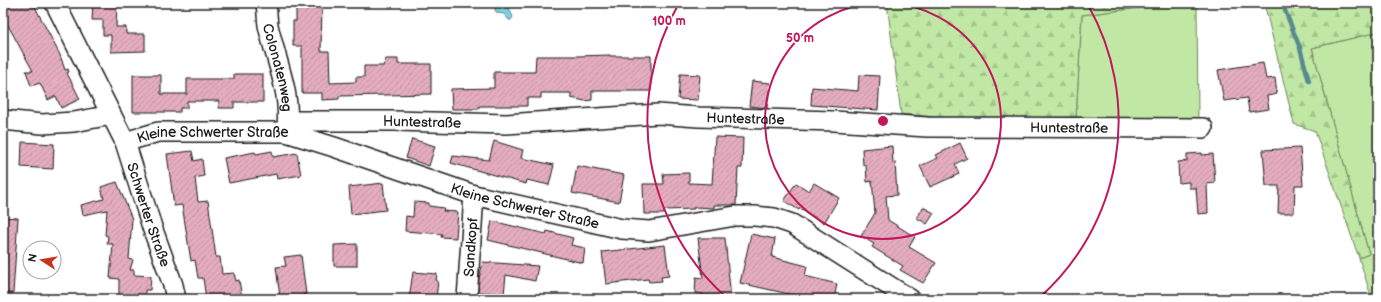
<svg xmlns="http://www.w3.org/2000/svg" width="1381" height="302" viewBox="0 0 1381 302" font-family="'Balsamiq Sans',sans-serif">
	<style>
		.green { fill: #c0e8a4; stroke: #6e8260 }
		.forest { fill: url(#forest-firs); stroke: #6e8260 }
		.water { fill: #81d1dd; stroke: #598990 }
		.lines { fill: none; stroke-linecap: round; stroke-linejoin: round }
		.stream { stroke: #598990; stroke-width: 4.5 }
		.building { fill: url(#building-hatch); stroke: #1c1c1c }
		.street-casing { stroke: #1c1c1c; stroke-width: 22 }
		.street { stroke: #fff; stroke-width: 19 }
		.ring { fill: none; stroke: #c2185b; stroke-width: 2 }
		.labels { text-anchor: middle; stroke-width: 3; stroke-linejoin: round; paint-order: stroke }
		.street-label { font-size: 14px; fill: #1c1c1c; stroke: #fff }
		.centre { fill: #c2185b; stroke: #fff; stroke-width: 2 }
		.ring-label { font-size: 12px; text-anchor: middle; font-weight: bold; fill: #c2185b; stroke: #fff; stroke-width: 3; stroke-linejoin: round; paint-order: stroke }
	</style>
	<defs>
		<pattern id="forest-firs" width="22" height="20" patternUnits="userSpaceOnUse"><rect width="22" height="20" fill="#c0e8a4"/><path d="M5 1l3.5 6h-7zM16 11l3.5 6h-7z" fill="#a4c68d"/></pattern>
		<pattern id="building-hatch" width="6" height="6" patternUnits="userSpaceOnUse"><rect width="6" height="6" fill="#e4acbf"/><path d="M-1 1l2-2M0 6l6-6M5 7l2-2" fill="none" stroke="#c393a4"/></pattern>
	</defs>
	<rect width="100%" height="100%" fill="#fff"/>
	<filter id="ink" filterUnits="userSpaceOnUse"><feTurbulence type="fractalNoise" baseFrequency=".025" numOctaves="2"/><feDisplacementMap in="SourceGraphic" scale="8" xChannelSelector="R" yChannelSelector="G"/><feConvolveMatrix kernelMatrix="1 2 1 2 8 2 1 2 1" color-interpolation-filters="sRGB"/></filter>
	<g filter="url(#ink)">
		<g class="green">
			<path d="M1178,3h19l1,117 -122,-3 6,-102z"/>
			<path d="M1378,32v267h-6l-13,-41 10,-4 -57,-206z"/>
		</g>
		<g class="forest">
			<path d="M887,3h291l-96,12 -6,102 -116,2 -59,-5z"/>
			<path d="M1264,3h114v29l-66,16 57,206 -10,4 -44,-127 -21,-7z"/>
		</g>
		<path class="water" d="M496,3h11l6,14 -2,3h-2l-5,-6 -7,-1 -2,-3z"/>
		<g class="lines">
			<path class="stream" d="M1282,3l18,45 9,33"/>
		</g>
		<g class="building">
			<path d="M3,3h30l27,52 5,15 3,-1 1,3 -2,1 13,26 -19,9 -5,-12 -8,4 -8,-17 -9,3 -5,-15h7l-28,-51 -2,-6z"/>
			<path d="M93,3h24l-1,24h10v7h19v17l-34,1v-17h-8v-15h-11z"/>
			<path d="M296,3h26l-1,48h8l1,32 26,-1v-5h8v-11h19l3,-7h12v5h33v30l-92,2v3l-17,1v-7h-20v-47h-9v-25h3z"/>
			<path d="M610,55v1h41v35h-59v9l-7,1 -14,-3v-5h-30v5h-14v8h-48v3h-27l-1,-20 43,-1v-16h41l1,-16h42z"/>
			<path d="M1263,63l3,16 9,-1 2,16 -10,2 2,13 -20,3 -2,-14 -23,3 -6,-31z"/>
			<path d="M234,74h29v28h-29v6h-15v-7h-32v7h-7v4h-47v-37h28v19h26v-15h47z"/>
			<path d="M680,74l20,1 -2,25 -20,-1z"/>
			<path d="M859,75l21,1 -2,34 -67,-5 1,-18 46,4z"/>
			<path d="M752,81l18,2 -3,25 -18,-2z"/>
			<path d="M715,137l28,1 -1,30h-4l-2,37h-22v3l-20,-1v2l-30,1v4h-20l-1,-30h21l-1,-10 26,-1v10l23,1z"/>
			<path d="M412,139l23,7 -6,20 -23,-8z"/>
			<path d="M494,141l29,9 -2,8 33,7 -5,20 -22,-5 -1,4 -75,-21 2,-7 36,4z"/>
			<path d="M22,142l32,2 -1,25 -32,-2z"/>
			<path d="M960,143l7,15 -12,6 4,10 -29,13 -10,-21 18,-8 -2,-3z"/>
			<path d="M892,146l1,17 2,-1 2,33 -11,1 2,24 27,17 -6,10 27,16 -13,20 -23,-13 3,-4 -31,-19 2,-3 -13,-8 14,-23 -3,-32 -5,1 -1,-17h-3l-1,-16z"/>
			<path d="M1300,148l3,37h-8l-1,28h-16l1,-27h-13l-3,-36z"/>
			<path d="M192,151l2,10 8,-2 2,17 -9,2 3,24 10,-1 8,56h4l2,17 12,-1 2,8 3,-1 3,19h-36l-3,-21h-5l-3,-18 -4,1 -9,-56 -8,1 -7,-52z"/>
			<path d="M272,151l1,6 24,-4 4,22 -24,4 -1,-5 -47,9 -5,-25 31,-6 1,2z"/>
			<path d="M1202,153v2l11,-1 2,29 -8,1 1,29 -10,1 -2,-26h-7v-6l-10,1 -1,-21 9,-1v-7z"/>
			<path d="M577,166l47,9 -5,27 -47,-9z"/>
			<path d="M117,182l15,37 -3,40 4,1 -3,10h4v5l17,1 -1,14h-5v9h-26v-20l-9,-1 3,-34h-6l1,-8 -3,-1 2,-25 -24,5 -2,-10 23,-6 -3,-12z"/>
			<path d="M383,183l3,27 -35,4 -2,-27z"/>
			<path d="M796,183l13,8 5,-8 25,15 -15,25 -24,-15 -1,2 -15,-9z"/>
			<path d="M414,202l15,1v3l15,2 -1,3 15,1 -2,26 -15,-1 1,-3 -37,-3 1,-15 7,1z"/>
			<path d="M923,207l11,6 -7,11 -10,-6z"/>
			<path d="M3,217l15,1 -5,75h-10z"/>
			<path d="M492,221l54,13 1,-3 26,7 -2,7 14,3 -2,15 -95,-23z"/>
			<path d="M751,234l24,5 -3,18 35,9 -2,10 32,8 -3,15h-33l1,-2 -62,-14z"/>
			<path d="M698,238h27l6,61h-25l-3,-5 -8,-1 1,-16 7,1z"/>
			<path d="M357,244v22h-23v-21z"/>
			<path d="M665,245l4,31 -8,1 1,4 -13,1 -1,-3 -42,5 -4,-32z"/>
			<path d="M301,255l5,39h-3v5h-13v-3l-10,1 -4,-30 10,-1 -2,-9z"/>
			<path d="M483,262l55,4 -3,15 -29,-6 -2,19 -26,-2 1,-14z"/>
			<path d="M413,272l24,2 -1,7h2l-2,18h-27z"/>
		</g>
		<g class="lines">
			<defs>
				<g id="street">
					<path id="s1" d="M55,3l70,139 27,85 21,58 3,14"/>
					<path id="s2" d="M266,3c1,7 1,15 2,22 7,34 25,71 18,107"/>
					<path d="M3,120l39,4 32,-2 37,-7"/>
					<path id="s3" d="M288,121h107l111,3 152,-10 40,3 136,4 93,6 276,1"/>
					<path id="s4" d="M125,142l33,-10h128l48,15 140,48 148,34 27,2 86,-15h20l19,2 18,6 118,75"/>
					<path id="s5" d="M467,299l7,-104"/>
				</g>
			</defs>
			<use href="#street" class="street-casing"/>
			<use href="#street" class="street"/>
		</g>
	</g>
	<g class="ring">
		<path d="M884 3A118 118 0 1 1 882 3"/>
		<path d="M727 298A236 236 0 0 1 678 5M1088 5A236 236 0 0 1 1039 298"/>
	</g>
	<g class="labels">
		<g class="street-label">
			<text dy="5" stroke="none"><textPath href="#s2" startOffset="66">Colonatenweg</textPath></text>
			<text dy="5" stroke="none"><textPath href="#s3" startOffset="458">Huntestraße</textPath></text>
			<text dy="5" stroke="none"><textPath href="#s3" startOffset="134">Huntestraße</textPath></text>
			<text dy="5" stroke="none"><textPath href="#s3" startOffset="782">Huntestraße</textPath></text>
			<text dy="5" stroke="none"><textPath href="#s4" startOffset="89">Kleine Schwerter Straße</textPath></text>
			<text dy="5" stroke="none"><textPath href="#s4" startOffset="413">Kleine Schwerter Straße</textPath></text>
			<text dy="5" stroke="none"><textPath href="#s1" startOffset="232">Schwerter Straße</textPath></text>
			<text dy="5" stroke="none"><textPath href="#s5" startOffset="52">Sandkopf</textPath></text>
		</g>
	</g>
	<circle cx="883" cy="121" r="6" class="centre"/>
	<g class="ring-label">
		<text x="669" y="25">100 m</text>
		<text x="800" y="42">50 m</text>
	</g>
	<rect width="1381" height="302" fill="none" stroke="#fff" stroke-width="16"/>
	<rect x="8" y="8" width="1365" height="286" fill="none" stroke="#1c1c1c" stroke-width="1.5" filter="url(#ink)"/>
	<g transform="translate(42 260) rotate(282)"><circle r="19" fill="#ffffff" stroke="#a4a4a4"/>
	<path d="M0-3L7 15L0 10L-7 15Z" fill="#c8321e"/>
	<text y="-6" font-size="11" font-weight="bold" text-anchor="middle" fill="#1c1c1c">N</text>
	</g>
</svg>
